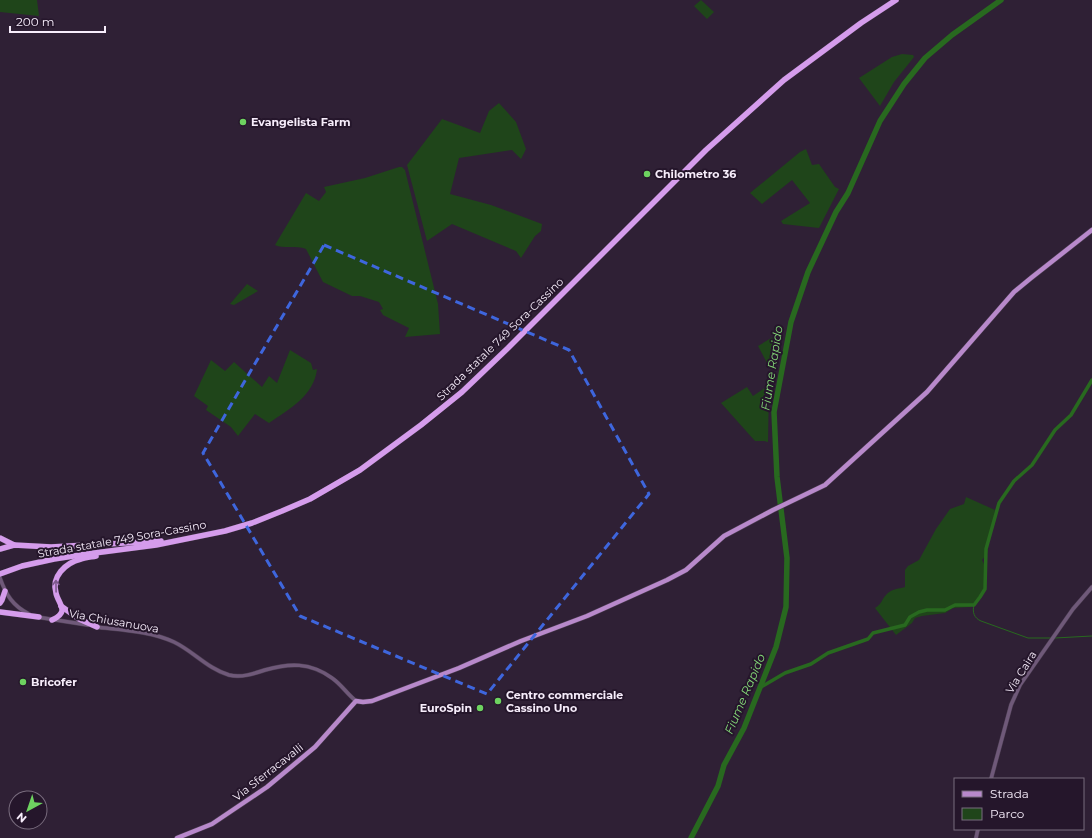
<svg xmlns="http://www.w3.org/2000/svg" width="1092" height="838" viewBox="0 0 1092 838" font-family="Montserrat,sans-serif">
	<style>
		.green { fill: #1f451a }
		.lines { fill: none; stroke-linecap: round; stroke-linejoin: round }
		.stream { stroke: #28691f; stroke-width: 1 }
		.canal { stroke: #28691f; stroke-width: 3.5 }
		.river { stroke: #28691f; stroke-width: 5.5 }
		.minor-casing { stroke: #4b3d51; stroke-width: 4.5 }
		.major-casing { stroke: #4b3d51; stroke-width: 5.5 }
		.highway-casing { stroke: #4b3d51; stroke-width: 6 }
		.minor { stroke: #6f5979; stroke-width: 3.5 }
		.major { stroke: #b889cb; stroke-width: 4.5 }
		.highway { stroke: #d59cec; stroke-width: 5.5 }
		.oneway { stroke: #7d598c }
		.marked { fill: none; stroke: #3e66dd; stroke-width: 3; stroke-dasharray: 8 5; stroke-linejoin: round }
		.poi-dot { fill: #6ed360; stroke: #25162b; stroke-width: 1.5 }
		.labels { text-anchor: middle; stroke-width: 4; stroke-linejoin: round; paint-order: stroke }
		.poi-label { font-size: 11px; font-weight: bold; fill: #f7edfb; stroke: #25162b; text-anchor: start }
		.street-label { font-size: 11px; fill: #f7edfb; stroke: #25162b }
		.water-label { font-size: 12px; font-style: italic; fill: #85da78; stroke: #25162b }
	</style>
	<rect width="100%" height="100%" fill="#2f2035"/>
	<g class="green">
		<path d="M0,0h37l2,16 -39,-4z"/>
		<path d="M701,0l13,12 -7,7 -13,-13z"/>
		<path d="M902,54l11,1 1,2 -20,25 -14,24 -21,-28 33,-21z"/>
		<path d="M499,103l17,19 10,27 -5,10 -9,-9 -53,8 -9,36 41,11 51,19 -1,7 -6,5 -14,22 -5,-7 -64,-27 -25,17 -20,-76 35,-46 38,14 9,-22z"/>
		<path d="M806,149l6,16 7,-1 16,23 4,2 -20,39 -36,-4 -2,-3 29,-18 -18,-23 -30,24 -12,-11 50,-41z"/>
		<path d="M399,167h3l3,3 33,134 2,30 -35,3 4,-9 -26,-13 -3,-5 3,-1 -4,-7 -19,-6h-8l-29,-14 -17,-33c-10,-4 -23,0 -31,-4l31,-52 13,8 7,-9 -2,-5 41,-9z"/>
		<path d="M247,284l11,7 -24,14 -4,-1z"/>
		<path d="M778,334l-5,25 -6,4 -9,-17z"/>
		<path d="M290,350l21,13 2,7 4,-1c-3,27 -28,40 -48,54l-14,-9 -17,22 -7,-9 -25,-17 2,-4 -14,-10 17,-36 14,11 9,-9 28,25 7,-11 8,7z"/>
		<path d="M769,385l-1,57 -4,-1h-9l-34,-38 26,-16 6,9z"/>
		<path d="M966,497l29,13 -8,44 -5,6 5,10 -4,22 -13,15 -17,1 -8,5 -23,3 -7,2 -3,5 -16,12 -21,-27c8,-5 6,-8 11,-13 5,-6 12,-6 19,-8v-17l3,-4 11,-6 17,-31 14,-20 14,-5z"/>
	</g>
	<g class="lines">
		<g class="stream">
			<path d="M974,605c-2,7 0,13 7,16l47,17h24"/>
			<path d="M1055,638l37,-2"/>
		</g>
		<path class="canal" d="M761,687l24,-14 26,-9 17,-11 40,-14 5,-6 32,-8 5,-8 9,-5 8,-2h18l10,-5h19l6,-8 5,-8 1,-40 13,-46 15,-22 18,-16 23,-35 16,-15 21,-35"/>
		<path class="river" d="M691,838l27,-52 6,-21 20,-37 32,-81 10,-40 1,-49 -10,-81 -3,-65 17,-90 17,-50 28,-60 12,-19 32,-72 24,-37 21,-26 27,-23 49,-35"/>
		<defs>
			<g id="minor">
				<path d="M0,578c6,17 13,28 29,36"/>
				<path d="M37,617l51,8"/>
				<path d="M96,627c26,3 55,4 78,15 19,9 34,27 55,33 12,3 24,-1 36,-5 24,-7 45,-8 67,8 9,6 15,16 24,23"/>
				<path d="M991,779l20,-74 9,-20 53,-76 19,-22"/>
				<path d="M976,838l2,-9"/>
			</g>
			<path id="major" d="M177,838l35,-14 55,-37 48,-40 41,-46 7,1 9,-1 87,-33 62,-27 66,-25 80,-36 19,-10 38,-34 49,-26 52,-25 102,-93 87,-100 17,-14 61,-48"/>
			<g id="highway">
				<path d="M0,538l14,7"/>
				<path d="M0,549l14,-4 37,2 110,-6"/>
				<path d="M0,574l22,-8 32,-7 33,-5 69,-9 69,-14 27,-8 30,-12 28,-12 50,-29 61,-45 41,-33 46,-44 198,-198 78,-70 77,-57 35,-23"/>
				<path d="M0,603l2,-3 3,-9"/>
				<path d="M61,606l18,13 18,8"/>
				<path d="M0,612l39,5"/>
				<path d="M52,620c4,-2 9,-4 10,-9 1,-5 -5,-12 -6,-18 -5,-16 9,-30 25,-34 5,-2 10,-2 15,-3"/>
			</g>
		</defs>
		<use href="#minor" class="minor-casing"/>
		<use href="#major" class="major-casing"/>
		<use href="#highway" class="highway-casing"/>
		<use href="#minor" class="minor"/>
		<use href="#major" class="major"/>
		<use href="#highway" class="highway"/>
	</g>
	<defs><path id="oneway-shaft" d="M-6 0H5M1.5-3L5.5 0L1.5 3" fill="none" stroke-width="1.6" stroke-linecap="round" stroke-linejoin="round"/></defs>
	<use class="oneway" href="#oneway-shaft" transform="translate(56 586) rotate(-91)"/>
	<path class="marked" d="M324,245l245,105 80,144 -162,200 -187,-78 -97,-163z"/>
	<g class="poi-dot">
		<circle cx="243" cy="122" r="4"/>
		<circle cx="647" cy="174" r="4"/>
		<circle cx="23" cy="682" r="4"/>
		<circle cx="498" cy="701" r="4"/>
		<circle cx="480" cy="708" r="4"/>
	</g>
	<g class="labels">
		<g class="poi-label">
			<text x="251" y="126">Evangelista Farm</text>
			<text x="655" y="178">Chilometro 36</text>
			<text x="31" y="686">Bricofer</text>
			<text x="506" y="699">Centro commerciale<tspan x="506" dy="13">Cassino Uno</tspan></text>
			<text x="472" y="712" text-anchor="end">EuroSpin</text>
		</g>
		<g class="street-label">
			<text transform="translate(500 339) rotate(-44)" y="4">Strada statale 749 Sora-Cassino</text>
			<text transform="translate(122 539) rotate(-10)" y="4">Strada statale 749 Sora-Cassino</text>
			<text transform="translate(114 621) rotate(10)" y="4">Via Chiusanuova</text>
			<text transform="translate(1021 672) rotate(-58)" y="4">Via Caira</text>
			<text transform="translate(268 772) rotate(-38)" y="4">Via Sferracavalli</text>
		</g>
		<g class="water-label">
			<text transform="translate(772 368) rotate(-81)" y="4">Fiume Rapido</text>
			<text transform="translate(745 694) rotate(-67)" y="4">Fiume Rapido</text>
		</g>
	</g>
	<rect x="954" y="778" width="130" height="52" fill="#25162b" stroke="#796c7e"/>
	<rect x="962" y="791" width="20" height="6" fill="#b889cb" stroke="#796c7e"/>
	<text x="990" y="798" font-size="12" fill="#f7edfb">Strada</text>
	<rect x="962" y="808" width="20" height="12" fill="#1f451a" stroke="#796c7e"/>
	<text x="990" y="818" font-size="12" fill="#f7edfb">Parco</text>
	<g transform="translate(28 810) rotate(220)"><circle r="19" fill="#25162b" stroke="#796c7e"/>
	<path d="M0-3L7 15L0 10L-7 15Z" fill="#6ed360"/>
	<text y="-6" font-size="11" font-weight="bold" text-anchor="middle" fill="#f7edfb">N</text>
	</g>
	<path d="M10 26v6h95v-6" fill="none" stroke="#f7edfb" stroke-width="2"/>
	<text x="16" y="26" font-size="12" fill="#f7edfb" stroke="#25162b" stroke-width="3" paint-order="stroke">200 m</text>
</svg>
